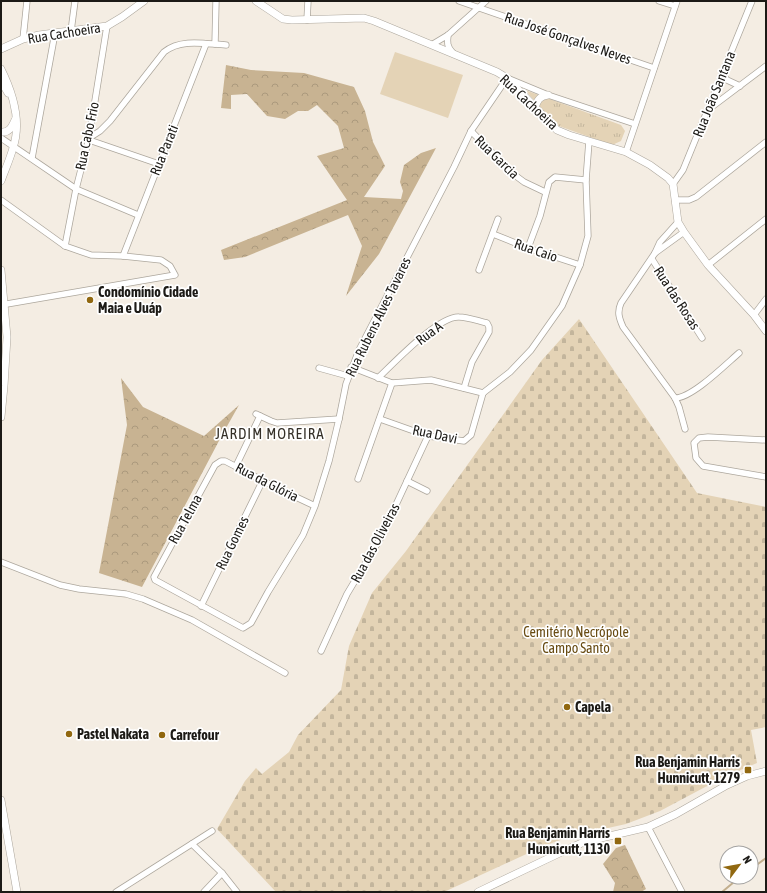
<svg xmlns="http://www.w3.org/2000/svg" width="767" height="893" viewBox="0 0 767 893" font-family="'Asap Condensed',sans-serif">
	<style>
		.forest { fill: url(#forest-crowns) }
		.cemetery { fill: url(#cemetery-stones) }
		.park { fill: url(#park-tufts) }
		.pitch { fill: #e4d3b6 }
		.lines { fill: none; stroke-linecap: round; stroke-linejoin: round }
		.stream { stroke: #c2ae8d; stroke-width: 2 }
		.minor-casing { stroke: #ada79d; stroke-width: 7 }
		.secondary-casing { stroke: #ada79d; stroke-width: 8 }
		.minor { stroke: #fff; stroke-width: 5.5 }
		.secondary { stroke: #fff; stroke-width: 7 }
		.poi-dot { fill: #916810; stroke: #fff; stroke-width: 1.5 }
		.labels { text-anchor: middle; stroke-width: 3.5; stroke-linejoin: round; paint-order: stroke }
		.street-label { font-size: 14px; fill: #1c1a16; stroke: #fff }
		.poi-label { font-size: 14px; font-weight: bold; fill: #1c1a16; stroke: #fff; text-anchor: start }
		.park-label { font-size: 14px; fill: #684b12; stroke: #fff }
		.neighbourhood-label { font-size: 15px; letter-spacing: 1px; fill: #353028; stroke: #fff }
	</style>
	<defs>
		<pattern id="forest-crowns" width="20" height="18" patternUnits="userSpaceOnUse"><rect width="20" height="18" fill="#c8b392"/><path d="M2 6a3 3 0 1 1 6 0M12 15a3 3 0 1 1 6 0" fill="none" stroke="#ab997d"/></pattern>
		<pattern id="cemetery-stones" width="16" height="16" patternUnits="userSpaceOnUse"><rect width="16" height="16" fill="#e4d3b6"/><path d="M2 7V4a2 2 0 0 1 4 0v3zM10 15v-3a2 2 0 0 1 4 0v3z" fill="#c3b59c"/></pattern>
		<pattern id="park-tufts" width="24" height="20" patternUnits="userSpaceOnUse"><rect width="24" height="20" fill="#e4d3b6"/><path d="M3 7l-1-3M5 7V3M7 7l1-3M15 17l-1-3M17 17v-4M19 17l1-3" fill="none" stroke="#c3b59c"/></pattern>
	</defs>
	<rect width="100%" height="100%" fill="#f4ede3"/>
	<g class="forest">
		<path d="M226,65l25,5 53,3 50,14 11,24 8,31 12,24 -21,31 37,2 2,-8 -3,-9 4,-17 17,-12 15,-5 -57,106 -33,42 16,-50 -14,-31 -103,42 -21,3 -3,-10 126,-50 -30,-44 27,-8 -6,-22 -21,-21 -9,6h-10l-13,8 -18,-3 -20,-22 -16,1v14l-10,-1z"/>
		<path d="M121,378l22,29 61,29 35,-31 -18,32 -79,150 -43,-14 28,-148z"/>
		<path d="M625,845l21,44 -5,3h-28l2,-9 -12,-19 13,-16z"/>
	</g>
	<path class="cemetery" d="M579,319l118,174 69,14v220l-15,3 6,33 -33,14 -64,34 -34,13 -54,12 -26,9 -102,47h-168l-59,-63 28,-48 11,-13 6,6 27,-22 9,-17 43,-45 8,-44 23,-53 34,-42 136,-191z"/>
	<path class="park" d="M525,90l96,35 4,6 -4,10 -9,4 -56,-20z"/>
	<path class="pitch" d="M395,52l68,23 -15,43 -68,-24z"/>
	<g class="lines">
		<g class="stream">
			<path d="M751,869l15,-11"/>
			<path d="M722,892l18,-15"/>
		</g>
		<defs>
			<g id="minor">
				<path d="M459,1l195,67"/>
				<path d="M659,1l16,5"/>
				<path d="M307,20l1,-19"/>
				<path d="M71,31l4,-30"/>
				<path d="M448,35c-1,7 -1,12 5,18"/>
				<path d="M23,39l4,-38"/>
				<path d="M215,44l1,-43"/>
				<path d="M433,44l15,-9 38,-34"/>
				<path d="M722,74l5,6 13,6"/>
				<path d="M709,109l57,-43"/>
				<path d="M471,131l41,42 12,9 21,10"/>
				<path d="M1,138l75,51 62,26"/>
				<path d="M89,138l11,-7 10,-10 54,-69c17,-14 42,-8 62,-7"/>
				<path d="M89,140l70,24"/>
				<path d="M626,152l51,-151"/>
				<path d="M32,158l23,-125"/>
				<path d="M673,184l10,-14 69,-169"/>
				<path d="M1,200l64,46 26,9 32,1 38,4 9,6 5,9 -174,30"/>
				<path d="M675,200h14l7,-3 70,-55"/>
				<path d="M678,222l-18,20 -5,11 -34,50c-4,9 -2,15 2,24l52,71 4,9 6,22"/>
				<path d="M493,234l35,14 52,17"/>
				<path d="M65,246l11,-57 13,-51 18,-112"/>
				<path d="M528,248l12,-32 9,-34 6,-5 31,3"/>
				<path d="M655,253l29,-21"/>
				<path d="M123,256l83,-212"/>
				<path d="M652,259l50,79"/>
				<path d="M708,265l58,-46"/>
				<path d="M479,270l19,-51"/>
				<path d="M754,315l12,-16"/>
				<path d="M351,367l41,16 39,-3 52,13"/>
				<path d="M319,368l29,8"/>
				<path d="M378,378c16,-15 60,-62 81,-61 9,0 19,4 28,6l2,4v5l-17,30 -8,26"/>
				<path d="M483,393l27,-21 21,-22 31,-44 18,-41 8,-29 -2,-56 3,-39"/>
				<path d="M675,398c17,0 50,-33 64,-45"/>
				<path d="M256,414l15,7 6,2 62,-4"/>
				<path d="M380,419l48,17 36,5 7,-6 12,-42"/>
				<path d="M766,440l-58,-3 -9,1 -5,5 2,15 7,8 63,11"/>
				<path d="M236,466l24,-50"/>
				<path d="M358,479l34,-96"/>
				<path d="M407,481l20,10"/>
				<path d="M315,506l-32,-15 -58,-30h-4l-6,4 -61,112 1,3 88,48 8,-5 17,-31 35,-57 12,-29 14,-45 10,-42 7,-35 13,-34 95,-183 17,-36 36,-53 41,17 87,29"/>
				<path d="M1,562l59,23 19,4 47,5 17,5 49,21 93,53"/>
				<path d="M201,606l62,-126"/>
				<path d="M321,651l26,-57 33,-55 48,-103"/>
				<path d="M648,827l34,65"/>
				<path d="M192,844l30,29 15,19"/>
				<path d="M116,892l96,-61"/>
				<path d="M204,892l18,-19"/>
			</g>
			<g id="secondary">
				<path d="M256,1l27,18 9,1 72,-2 10,3 123,51 10,6 50,52 12,5 57,17 24,13 18,13 5,6 5,38 6,10 24,33 46,50 12,16"/>
				<path d="M1,49l22,-10 16,-4 68,-9 15,-9 22,-16"/>
				<path d="M1,69c12,24 21,52 12,79 -3,11 -8,22 -12,33"/>
				<path d="M1,81l7,12"/>
				<path d="M535,108c2,-8 5,-12 13,-13"/>
				<path d="M1,132c8,1 11,-5 14,-12"/>
				<path d="M1,270l6,67 -3,49 -3,31"/>
				<path d="M1,800l16,92"/>
				<path d="M478,892l88,-42 18,-8 64,-15 28,-13 51,-29 20,-9 19,-5"/>
			</g>
		</defs>
		<use href="#minor" class="minor-casing"/>
		<use href="#secondary" class="secondary-casing"/>
		<use href="#minor" class="minor"/>
		<use href="#secondary" class="secondary"/>
	</g>
	<g class="poi-dot">
		<circle cx="90" cy="300" r="4"/>
		<circle cx="567" cy="707" r="4"/>
		<circle cx="69" cy="734" r="4"/>
		<circle cx="162" cy="735" r="4"/>
		<rect x="744" y="766" width="8" height="8" rx="2"/>
		<rect x="614" y="837" width="8" height="8" rx="2"/>
	</g>
	<g class="labels">
		<g class="street-label">
			<text transform="translate(64 33) rotate(-9)" y="5">Rua Cachoeira</text>
			<text transform="translate(568 38) rotate(19)" y="5">Rua José Gonçalves Neves</text>
			<text transform="translate(714 94) rotate(-68)" y="5">Rua João Santana</text>
			<text transform="translate(529 102) rotate(43)" y="5">Rua Cachoeira</text>
			<text transform="translate(87 136) rotate(-78)" y="5">Rua Cabo Frio</text>
			<text transform="translate(164 150) rotate(-68)" y="5">Rua Parati</text>
			<text transform="translate(497 157) rotate(44)" y="5">Rua Garcia</text>
			<text transform="translate(536 250) rotate(19)" y="5">Rua Caio</text>
			<text transform="translate(677 298) rotate(57)" y="5">Rua das Rosas</text>
			<text transform="translate(378 317) rotate(-64)" y="5">Rua Rubens Alves Tavares</text>
			<text transform="translate(429 333) rotate(-37)" y="5">Rua A</text>
			<text transform="translate(435 434) rotate(12)" y="5">Rua Davi</text>
			<text transform="translate(267 482) rotate(27)" y="5">Rua da Glória</text>
			<text transform="translate(185 519) rotate(-61)" y="5">Rua Telma</text>
			<text transform="translate(232 543) rotate(-64)" y="5">Rua Gomes</text>
			<text transform="translate(375 543) rotate(-62)" y="5">Rua das Oliveiras</text>
		</g>
		<g class="poi-label">
			<text x="98" y="297">Condomínio Cidade<tspan x="98" dy="16">Maia e Uuáp</tspan></text>
			<text x="575" y="712">Capela</text>
			<text x="77" y="739">Pastel Nakata</text>
			<text x="170" y="740">Carrefour</text>
			<text x="740" y="767" text-anchor="end">Rua Benjamin Harris<tspan x="740" dy="16">Hunnicutt, 1279</tspan></text>
			<text x="610" y="838" text-anchor="end">Rua Benjamin Harris<tspan x="610" dy="16">Hunnicutt, 1130</tspan></text>
		</g>
		<g class="park-label">
			<text x="576" y="637">Cemitério Necrópole<tspan x="576" dy="16">Campo Santo</tspan></text>
		</g>
		<g class="neighbourhood-label">
			<text x="270" y="439">JARDIM MOREIRA</text>
		</g>
	</g>
	<rect width="767" height="893" fill="none" stroke="#1c1a16" stroke-width="4"/>
	<g transform="translate(739 865) rotate(58)"><circle r="19" fill="#ffffff" stroke="#a4a3a2"/>
	<path d="M0-3L7 15L0 10L-7 15Z" fill="#916810"/>
	<text y="-6" font-size="11" font-weight="bold" text-anchor="middle" fill="#1c1a16">N</text>
	</g>
</svg>
